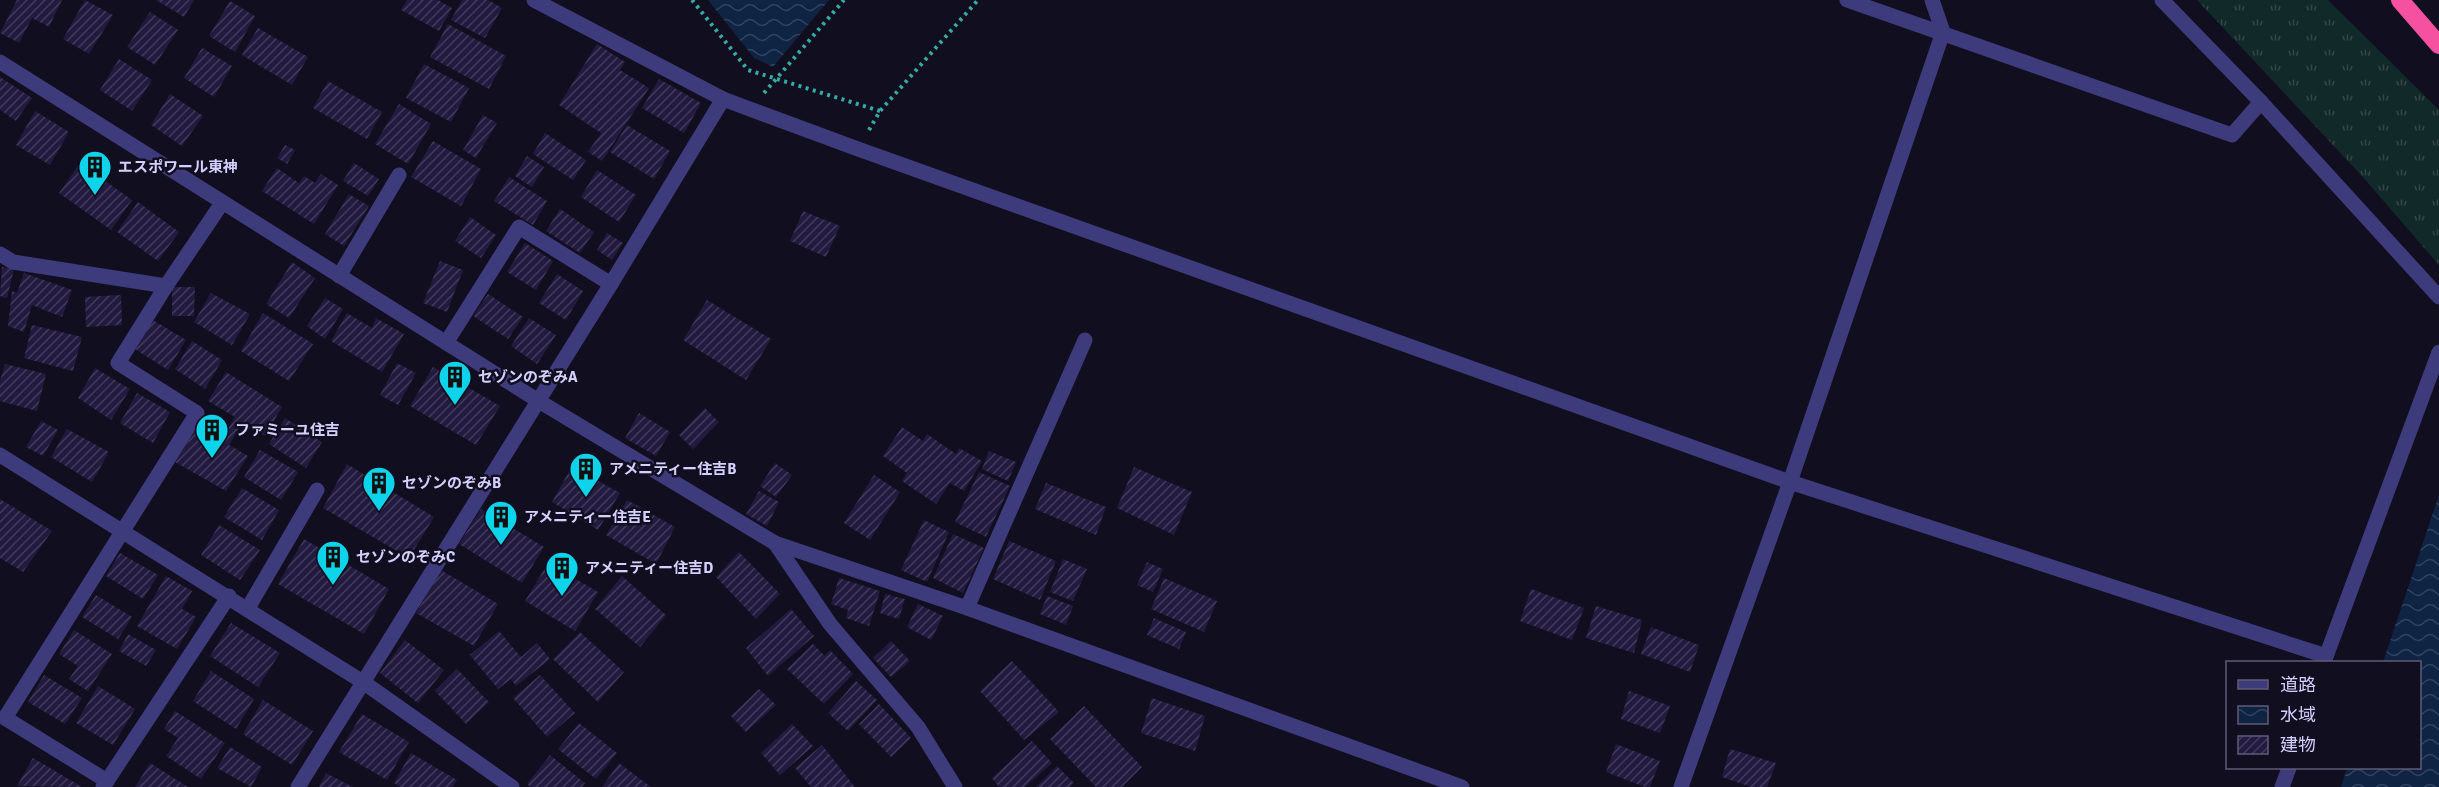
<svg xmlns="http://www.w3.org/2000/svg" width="2439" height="787" viewBox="0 0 2439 787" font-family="Signika,'Noto Sans JP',sans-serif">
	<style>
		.grass { fill: url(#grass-tufts) }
		.water { fill: url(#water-waves) }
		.building { fill: url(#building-hatch) }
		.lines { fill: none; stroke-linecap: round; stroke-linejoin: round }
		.path { stroke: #34aba4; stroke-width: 4; stroke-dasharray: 3 4.5; stroke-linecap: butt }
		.minor { stroke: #3e3b7c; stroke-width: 15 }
		.tertiary { stroke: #3e3b7c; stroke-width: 15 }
		.motorway { stroke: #f650a0; stroke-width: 18 }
		.labels { text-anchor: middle; stroke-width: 5; stroke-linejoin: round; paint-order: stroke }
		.poi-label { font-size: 15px; font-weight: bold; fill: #d4cffc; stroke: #110e1f; text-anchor: start }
	</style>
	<defs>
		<pattern id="grass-tufts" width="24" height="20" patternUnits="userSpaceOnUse" patternTransform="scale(1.5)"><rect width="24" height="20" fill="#112928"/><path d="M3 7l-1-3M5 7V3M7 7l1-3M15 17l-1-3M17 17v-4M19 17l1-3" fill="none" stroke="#334748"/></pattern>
		<pattern id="water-waves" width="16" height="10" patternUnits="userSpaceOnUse" patternTransform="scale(1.5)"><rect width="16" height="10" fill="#0f2342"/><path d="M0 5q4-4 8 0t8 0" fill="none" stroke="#31425e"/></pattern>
		<pattern id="building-hatch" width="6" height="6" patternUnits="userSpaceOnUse" patternTransform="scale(1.5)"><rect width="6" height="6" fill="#221b3f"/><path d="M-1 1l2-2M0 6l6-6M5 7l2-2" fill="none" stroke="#413b5c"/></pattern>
	</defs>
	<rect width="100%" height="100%" fill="#110e1f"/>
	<path class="grass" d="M2197,0h131l111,110v155l-77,-89z"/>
	<g class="water">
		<path d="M708,0h121l-56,67 -19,-9z"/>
		<path d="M2439,495v292h-98l6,-19h73v-106h-37z"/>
	</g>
	<g class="building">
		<path d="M17,0h45l-13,27 -17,-9 -13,25 -19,-10z"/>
		<path d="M85,0l28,15 -24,39 -26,-15z"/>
		<path d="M156,0h38l-10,17z"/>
		<path d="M407,0h31l14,8 -13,23 -38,-21z"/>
		<path d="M462,0h26l14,8 -17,30 -34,-18z"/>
		<path d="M230,1l25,15 -20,36 -26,-16z"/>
		<path d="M150,12l28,18 -23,35 -28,-18z"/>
		<path d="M448,24l58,32 -17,33 -59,-32z"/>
		<path d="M258,28l50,29 -16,28 -50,-30z"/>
		<path d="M597,44l28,18 -5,8 29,18 -47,73 -14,-9 13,-19 -42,-28z"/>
		<path d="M202,48l30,18 -18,31 -30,-19z"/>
		<path d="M119,59l33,21 -20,31 -32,-21z"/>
		<path d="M424,64l45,24 -18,34 -45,-24z"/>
		<path d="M0,77l32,21 -16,23 -16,-11z"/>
		<path d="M659,79l42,24 -17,30 -42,-25z"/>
		<path d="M328,81l54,31 -15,27 -54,-31z"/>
		<path d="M170,94l33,22 -21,30 -31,-21z"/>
		<path d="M399,104l32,20 -23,40 -33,-20z"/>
		<path d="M35,111l34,21 -19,33 -34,-20z"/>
		<path d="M483,115l14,8 -21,35 -13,-8z"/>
		<path d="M627,125l43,26 -16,28 -44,-27z"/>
		<path d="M545,133l41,27 -13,20 -40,-26z"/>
		<path d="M433,141l48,28 -20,37 -50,-29z"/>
		<path d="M285,145l10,5 -8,14 -10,-6z"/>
		<path d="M527,156l17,11 -12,20 -17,-11z"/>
		<path d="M80,163l52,37 -21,30 -52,-37z"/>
		<path d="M354,163l25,16 -11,17 -25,-15z"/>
		<path d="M277,168l22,15 5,-7 11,7 6,-9 17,11 -24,39 -52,-33z"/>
		<path d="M597,170l39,25 -17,27 -38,-25z"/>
		<path d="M509,177l38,24 -14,24 -39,-24z"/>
		<path d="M349,194l20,12 -25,40 -19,-12z"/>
		<path d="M138,202l41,30 -21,29 -41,-29z"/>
		<path d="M560,209l34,23 -14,21 -34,-22z"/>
		<path d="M803,211l37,15 -14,31 -36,-16z"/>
		<path d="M470,217l26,18 -15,23 -26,-17z"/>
		<path d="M607,233l16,10 -11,17 -15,-10z"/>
		<path d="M525,243l28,18 -17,29 -29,-18z"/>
		<path d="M440,261l23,9 -16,42 -24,-9z"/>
		<path d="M292,262l23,16 -26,40 -23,-14z"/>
		<path d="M2,267l12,2 -7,29 -7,-2z"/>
		<path d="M24,273l48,17 -10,27 -30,-12 -8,27 -16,-6 4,-35 5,2z"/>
		<path d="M557,274l26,17 -17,29 -27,-17z"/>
		<path d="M172,287h23l-1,29h-22z"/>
		<path d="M211,293l39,21 -18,31 -38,-23z"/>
		<path d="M488,294l35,23 -15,22 -35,-23z"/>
		<path d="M121,295l1,30 -36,2 -1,-30z"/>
		<path d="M325,298l18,11 -18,30 -18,-13z"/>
		<path d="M707,300l64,39 -25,41 -63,-40z"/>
		<path d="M263,313l50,31 -24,37 -48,-30z"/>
		<path d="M347,313l25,15 4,-10 28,16 -22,38 -51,-31z"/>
		<path d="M529,318l27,17 -19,29 -26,-18z"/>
		<path d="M153,320l33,20 -18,30 -33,-21z"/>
		<path d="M32,325l50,12 -9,34 -49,-13z"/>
		<path d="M192,341l30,19 -17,29 -30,-20z"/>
		<path d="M397,363l19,10 -18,32 -18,-10z"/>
		<path d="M5,364l41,10 -9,37 -37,-10v-20z"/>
		<path d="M433,367l67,39 -24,39 -66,-39z"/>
		<path d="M95,368l35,21 -19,31 -33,-22z"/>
		<path d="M226,372l56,35 -17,29 -22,-14 -14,23 19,11 -22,35 -51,-29 23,-36 23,14 14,-23 -27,-16z"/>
		<path d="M137,393l33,19 -17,31 -33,-20z"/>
		<path d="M705,408l14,14 -26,27 -14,-14z"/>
		<path d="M639,413l31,19 -14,24 -31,-18z"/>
		<path d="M285,418l37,24 -16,26 -37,-24z"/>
		<path d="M41,421l17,9 -15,26 -17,-9z"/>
		<path d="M902,427l21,14 4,-7 29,20 3,-6 23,13 -18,30 -14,-8 -14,21 -34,-23 5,-8 -24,-17z"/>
		<path d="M67,429l42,23 -17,30 -41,-25z"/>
		<path d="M260,450l38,22 -17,28 -37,-23z"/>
		<path d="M989,451l27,11 -8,19 -26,-12z"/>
		<path d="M775,463l17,12 -16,22 -16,-11z"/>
		<path d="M347,464l87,53 -25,41 -86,-50z"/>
		<path d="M572,466l48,27 -22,37 -46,-28z"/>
		<path d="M1134,467l58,25 -18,43 -57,-27z"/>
		<path d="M979,472l31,14 -24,51 -31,-15z"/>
		<path d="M874,475l26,17 -30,48 -26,-17z"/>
		<path d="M1046,483l60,24 -10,28 -61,-26z"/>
		<path d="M242,488l37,22 -17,30 -38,-23z"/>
		<path d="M759,491l20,11 -12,24 -21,-12z"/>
		<path d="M0,499l52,32 -29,41 -23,-14z"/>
		<path d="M627,500l48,27 -19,37 -50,-29z"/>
		<path d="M481,509l63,38 -22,36 -63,-39z"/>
		<path d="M924,520l25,12 -22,50 -26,-12z"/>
		<path d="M219,525l41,25 -20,30 -39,-25z"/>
		<path d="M953,534l31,14 -21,45 -30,-15z"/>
		<path d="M304,539l85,50 -25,45 -86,-50z"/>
		<path d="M1009,541l47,20 -16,39 -47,-21z"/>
		<path d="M739,552l41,42 -24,25 -40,-42z"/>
		<path d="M120,553l38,22 -15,24 -37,-23z"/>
		<path d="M1063,559l24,10 -14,32 -23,-9z"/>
		<path d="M1147,562l16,7 -10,23 -16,-7z"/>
		<path d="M548,563l50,29 -23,39 -50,-30z"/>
		<path d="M441,570l57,34 -24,42 -58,-33z"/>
		<path d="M166,576l26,15 -10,18 14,8 -19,32 -40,-23z"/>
		<path d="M622,576l44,39 -26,32 -45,-38z"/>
		<path d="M839,578l41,13 -11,35 -23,-8 2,-8 -17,-6z"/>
		<path d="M1164,578l53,23 -13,31 -53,-23z"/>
		<path d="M1531,589l53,19 -12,32 -52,-19z"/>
		<path d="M885,594l20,5 -6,20 -19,-6z"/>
		<path d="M96,595l36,22 -14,22 -36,-22z"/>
		<path d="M1047,596l26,10 -7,19 -26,-11z"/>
		<path d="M918,604l25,12 -12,24 -24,-13z"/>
		<path d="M1596,606l46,14 -8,33 -48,-15z"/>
		<path d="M791,609l23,27 -46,40 -22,-28z"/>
		<path d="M1154,618l32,14 -7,17 -32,-14z"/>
		<path d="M231,623l49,30 -22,34 -48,-31z"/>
		<path d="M1651,627l48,18 -9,27 -49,-18z"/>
		<path d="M74,630l38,24 -24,37 -19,-12 9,-13 -19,-12z"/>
		<path d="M499,631l22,26 16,-14 13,16 -34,27 -5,-7 -13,10 -28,-34z"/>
		<path d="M580,632l44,40 -26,30 -45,-43z"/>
		<path d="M128,634l28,16 -10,16 -27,-15z"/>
		<path d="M405,640l39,30 -26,33 -38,-30z"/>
		<path d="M891,641l19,20 -19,16 -18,-19z"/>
		<path d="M813,644l12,12 5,-6 23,24 -29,30 -37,-35z"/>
		<path d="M1012,661l47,51 -35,28 -44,-49z"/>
		<path d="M457,669l32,33 -23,22 -31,-33z"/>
		<path d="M211,671l43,28 -18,30 -43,-28z"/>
		<path d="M44,675l38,23 -17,26 -37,-22z"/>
		<path d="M540,675l35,38 -28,24 -34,-39z"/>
		<path d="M856,681l21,19 -29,31 -20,-18z"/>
		<path d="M98,686l37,23 -22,36 -37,-22z"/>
		<path d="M759,689l17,16 -30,27 -15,-16z"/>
		<path d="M1629,691l41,15 -10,27 -39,-14z"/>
		<path d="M1152,698l53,18 -10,35 -54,-18z"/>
		<path d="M263,700l50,31 -21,34 -49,-31z"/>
		<path d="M879,704l32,34 -20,19 -32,-33z"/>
		<path d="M1084,706l58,61 -20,20h-26l-46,-48z"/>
		<path d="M175,711l50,32 -24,36 -35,-23 12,-18 -14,-9z"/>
		<path d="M362,714l47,28 -22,38 -48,-28z"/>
		<path d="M579,723l38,30 -21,26 -38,-30z"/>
		<path d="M792,724l21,22 -33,29 -19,-22z"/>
		<path d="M1032,741l20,22 -27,24h-26l-7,-9z"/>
		<path d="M1616,744l44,17 -10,26h-5l-39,-15z"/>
		<path d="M822,745l33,42h-44l-16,-19z"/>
		<path d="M230,747l32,20 -11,20 -34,-19z"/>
		<path d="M1730,749l46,14 -9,24h-16l-29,-10z"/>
		<path d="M411,753l46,27 -4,7h-53l-6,-4z"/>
		<path d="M550,755l35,28 -3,4h-52l-3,-3z"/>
		<path d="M33,758l49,29 -65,-1z"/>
		<path d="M150,763l38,24h-53z"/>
		<path d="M619,763l32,24h-49z"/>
		<path d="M1057,766l17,17 -4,4h-34z"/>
		<path d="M326,773l27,14h-34z"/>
	</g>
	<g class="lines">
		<g class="path">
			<path d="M692,0l56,70 132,41"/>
			<path d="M764,93l80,-93"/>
			<path d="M869,130l11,-19 98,-111"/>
		</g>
		<g class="minor">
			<path d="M534,0l189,99 135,50 932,333 536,174"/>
			<path d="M1847,0l385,135 29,-33"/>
			<path d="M0,62l537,338 238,143 192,65 495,179"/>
			<path d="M0,254l13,8 153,24"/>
			<path d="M339,276l60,-101"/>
			<path d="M446,343l73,-116 92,57"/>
			<path d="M0,455l363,227 149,105"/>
			<path d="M775,543l55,81 88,103 37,60"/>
			<path d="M248,608l69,-118"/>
			<path d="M967,608l118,-268"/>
			<path d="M2324,662l115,-310"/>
			<path d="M107,781l-102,-63 192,-305 -79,-50 48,-77 56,-83"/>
			<path d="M103,787l126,-191"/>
			<path d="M298,787l313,-503 112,-185"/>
			<path d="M1681,787l109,-305 153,-450 -11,-32"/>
			<path d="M2282,787l7,-19"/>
		</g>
		<path class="tertiary" d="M2162,0l99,102 178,195"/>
		<path class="motorway" d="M2400,0l39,45"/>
	</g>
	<defs>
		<symbol id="building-pin" viewBox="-11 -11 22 30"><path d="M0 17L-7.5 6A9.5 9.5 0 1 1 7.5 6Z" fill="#0dd4ea" stroke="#110e1f"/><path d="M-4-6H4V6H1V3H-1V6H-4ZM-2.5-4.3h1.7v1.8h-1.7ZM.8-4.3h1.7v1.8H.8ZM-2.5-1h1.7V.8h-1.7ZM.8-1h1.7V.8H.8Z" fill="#111"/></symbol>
	</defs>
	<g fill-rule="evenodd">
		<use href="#building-pin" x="76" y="148" width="38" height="52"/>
		<use href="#building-pin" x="436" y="358" width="38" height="52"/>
		<use href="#building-pin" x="193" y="411" width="38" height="52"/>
		<use href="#building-pin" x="567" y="450" width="38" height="52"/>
		<use href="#building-pin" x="360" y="464" width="38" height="52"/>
		<use href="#building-pin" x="482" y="498" width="38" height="52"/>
		<use href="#building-pin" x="314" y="538" width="38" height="52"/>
		<use href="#building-pin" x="543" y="549" width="38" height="52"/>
	</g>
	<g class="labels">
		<g class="poi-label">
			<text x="118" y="172">エスポワール東神</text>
			<text x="478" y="382">セゾンのぞみA</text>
			<text x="235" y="435">ファミーユ住吉</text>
			<text x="609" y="474">アメニティー住吉B</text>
			<text x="402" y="488">セゾンのぞみB</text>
			<text x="524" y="522">アメニティー住吉E</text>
			<text x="356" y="562">セゾンのぞみC</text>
			<text x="585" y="573">アメニティー住吉D</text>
		</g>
	</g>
	<rect x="2226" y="661" width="195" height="108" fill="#110e1f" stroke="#5f5b77" stroke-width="1.5"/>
	<rect x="2238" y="680" width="30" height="9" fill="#3e3b7c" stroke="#5f5b77" stroke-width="1.5"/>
	<text x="2280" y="691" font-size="18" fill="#d4cffc">道路</text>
	<rect x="2238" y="706" width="30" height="18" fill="url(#water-waves)" stroke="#5f5b77" stroke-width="1.5"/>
	<text x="2280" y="721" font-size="18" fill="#d4cffc">水域</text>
	<rect x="2238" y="736" width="30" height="18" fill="url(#building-hatch)" stroke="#5f5b77" stroke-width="1.5"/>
	<text x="2280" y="751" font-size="18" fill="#d4cffc">建物</text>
</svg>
